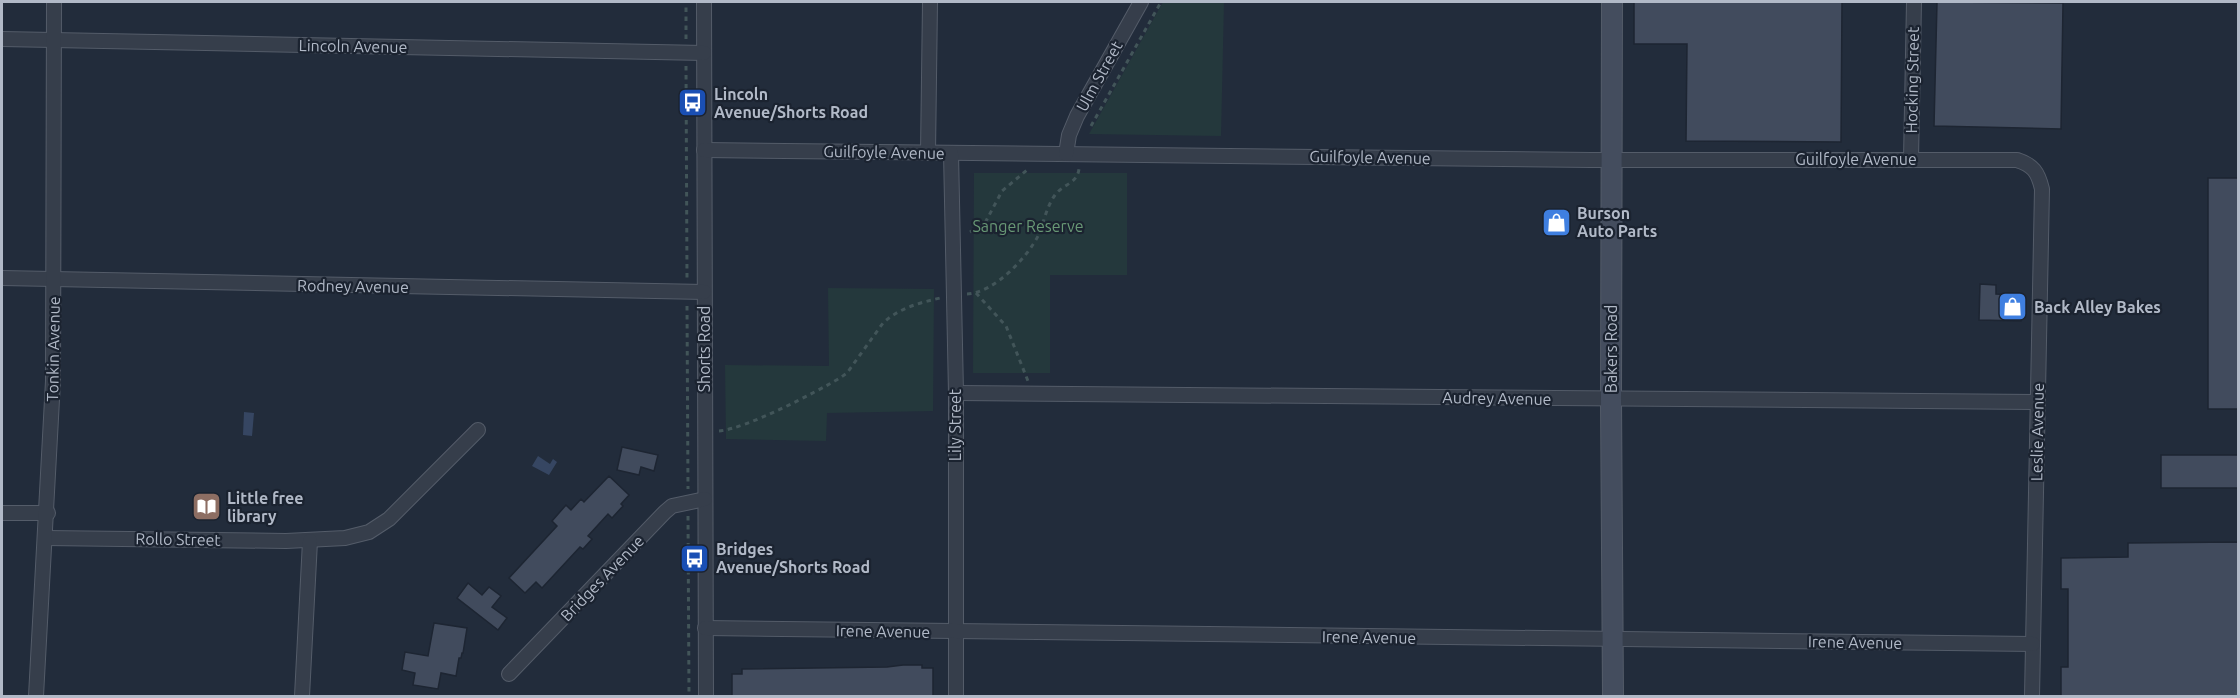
<svg xmlns="http://www.w3.org/2000/svg" width="2240" height="698" viewBox="0 0 2240 698" font-family="Ubuntu,sans-serif">
	<style>
		.green { fill: #24383c }
		.water { fill: #364662 }
		.building { fill: #414b5d; stroke: #1d2532; stroke-width: 1.5 }
		.lines { fill: none; stroke-linecap: round; stroke-linejoin: round }
		.street-casing { stroke: #545c69; stroke-width: 16 }
		.secondary-casing { stroke: #545c69; stroke-width: 22 }
		.path { stroke: #425559; stroke-width: 3; stroke-dasharray: 4.5 4.5; stroke-linecap: butt }
		.street { stroke: #363e4b; stroke-width: 14 }
		.secondary { stroke: #444d5e; stroke-width: 20 }
		.labels { text-anchor: middle; stroke-width: 4.5; stroke-linejoin: round; paint-order: stroke }
		.street-label { font-size: 16px; fill: #b1b9c7; stroke: #1b2330 }
		.poi-label { font-size: 16px; font-weight: bold; fill: #b1b9c7; stroke: #1b2330; text-anchor: start }
		.park-label { font-size: 16px; fill: #689875; stroke: #1b2330 }
	</style>
	<rect width="100%" height="100%" fill="#222c3b"/>
	<g class="green">
		<path d="M1163,2h61l-3,134 -132,-2z"/>
		<path d="M974,173h153v102h-77v98h-77z"/>
		<path d="M828,288l106,1 -1,122 -106,2 -1,28 -100,-2 -1,-74 104,1z"/>
	</g>
	<g class="water">
		<path d="M244,412l10,1 -2,23 -9,-1z"/>
		<path d="M538,456l12,8 3,-5 4,3 -8,13 -17,-9z"/>
	</g>
	<g class="building">
		<path d="M1634,2h208l-1,140 -155,-1 1,-97h-53z"/>
		<path d="M1937,2l126,1 -2,126 -127,-3z"/>
		<rect x="2208" y="178" width="30" height="231"/>
		<path d="M1980,284l16,1v9l25,1v26l-42,-1z"/>
		<path d="M622,447l36,8 -4,16 -13,-4 -2,8 -22,-5z"/>
		<rect x="2161" y="455" width="77" height="33"/>
		<path d="M609,476l20,19 -8,9 2,2 -11,12 -4,-4 -20,22 4,3 -9,10 -3,-2 -38,41 -6,-6 -11,11 -16,-15 48,-52 -5,-5 14,-16 5,5 10,-11 3,3z"/>
		<path d="M2238,542v154h-177v-29h7v-78h-7v-31l67,-1v-14z"/>
		<path d="M468,583l14,12 7,-8 12,9 -9,11 15,11 -9,12 -41,-32z"/>
		<path d="M434,623l33,5 -4,25h-1l-1,5h-2l-3,18 -15,-3 -3,16 -25,-4 2,-12 -13,-3 3,-18 23,4z"/>
		<path d="M903,665h19v3h11v28h-201v-22h10v-5l145,-2z"/>
	</g>
	<g class="lines">
		<defs>
			<g id="street">
				<path d="M704,2l2,694"/>
				<path d="M2,39l702,14"/>
				<path d="M704,150l887,10h426c16,5 21,12 25,29l-10,507"/>
				<path d="M928,153l2,-151"/>
				<path d="M951,153l5,240v303"/>
				<path d="M1066,154l3,-19 8,-19 64,-114"/>
				<path d="M1911,159l3,-157"/>
				<path d="M2,278l702,14"/>
				<path d="M956,393l1082,9"/>
				<path d="M2,513h46"/>
				<path d="M46,538l240,3 59,-3 24,-6 20,-13 89,-89"/>
				<path d="M705,628l1328,16"/>
				<path d="M509,674l156,-162 7,-6 33,-7"/>
				<path d="M36,696l17,-315 1,-379"/>
				<path d="M302,696l8,-155"/>
			</g>
			<path id="secondary" d="M1612,2l-1,397 2,297"/>
		</defs>
		<use href="#street" class="street-casing"/>
		<use href="#secondary" class="secondary-casing"/>
		<g class="path">
			<path d="M686,39v-37"/>
			<path d="M686,66l1,213"/>
			<path d="M1091,126l70,-124"/>
			<path d="M970,232l15,-9 17,-32 25,-21"/>
			<path d="M976,293l30,33 22,55"/>
			<path d="M967,294c27,-1 61,-37 72,-60 5,-13 8,-28 16,-39 8,-11 22,-11 24,-26"/>
			<path d="M687,306l1,183"/>
			<path d="M719,431c29,-3 95,-38 121,-53l7,-5 36,-50c16,-15 36,-20 57,-25"/>
			<path d="M688,516l1,180"/>
		</g>
		<use href="#street" class="street"/>
		<use href="#secondary" class="secondary"/>
	</g>
	<defs>
		<symbol id="bus-square" viewBox="-11 -11 22 22"><rect x="-9" y="-9" width="18" height="18" rx="4" fill="#1a4fb4" stroke="#1b2330"/><path d="M-5-6H5V4H4V6H2V4H-2V6H-4V4H-5ZM-3.5-4V0h7V-4ZM-3.5 1.2v1.5H-2V1.2ZM2 1.2v1.5H3.5V1.2Z" fill="#fff"/></symbol>
		<symbol id="shop-square" viewBox="-11 -11 22 22"><rect x="-9" y="-9" width="18" height="18" rx="4" fill="#3f7fe0" stroke="#1b2330"/><path d="M-5-2.5h2.3a2.7 3.5 0 0 1 5.4 0H5L5.5 6h-11ZM-1.5-2.5h3a1.5 2.3 0 0 0-3 0Z" fill="#fff"/></symbol>
		<symbol id="library-square" viewBox="-11 -11 22 22"><rect x="-9" y="-9" width="18" height="18" rx="4" fill="#8d6e63" stroke="#1b2330"/><path d="M-6-4Q-3-5.5-.7-3.5V5Q-3 3-6 4ZM6-4Q3-5.5 .7-3.5V5Q3 3 6 4Z" fill="#fff"/></symbol>
	</defs>
	<g fill-rule="evenodd">
		<use href="#bus-square" x="676" y="86" width="33" height="33"/>
		<use href="#shop-square" x="1540" y="206" width="33" height="33"/>
		<use href="#shop-square" x="1996" y="290" width="33" height="33"/>
		<use href="#library-square" x="190" y="490" width="33" height="33"/>
		<use href="#bus-square" x="678" y="542" width="33" height="33"/>
	</g>
	<g class="labels">
		<g class="street-label">
			<text transform="translate(353 46) rotate(1)" y="6">Lincoln Avenue</text>
			<text transform="translate(1099 76) rotate(-61)" y="6">Ulm Street</text>
			<text transform="translate(1912 80) rotate(-89)" y="6">Hocking Street</text>
			<text transform="translate(884 152) rotate(1)" y="6">Guilfoyle Avenue</text>
			<text transform="translate(1370 157) rotate(1)" y="6">Guilfoyle Avenue</text>
			<text x="1856" y="165">Guilfoyle Avenue</text>
			<text transform="translate(353 286) rotate(1)" y="6">Rodney Avenue</text>
			<text transform="translate(53 349) rotate(-89)" y="6">Tonkin Avenue</text>
			<text transform="translate(704 349) rotate(-90)" y="6">Shorts Road</text>
			<text transform="translate(1611 349) rotate(-90)" y="6">Bakers Road</text>
			<text transform="translate(1497 398) rotate(1)" y="6">Audrey Avenue</text>
			<text transform="translate(955 425) rotate(-90)" y="6">Lily Street</text>
			<text transform="translate(2037 432) rotate(-89)" y="6">Leslie Avenue</text>
			<text transform="translate(178 539) rotate(1)" y="6">Rollo Street</text>
			<text transform="translate(602 578) rotate(-46)" y="6">Bridges Avenue</text>
			<text transform="translate(883 631) rotate(1)" y="6">Irene Avenue</text>
			<text transform="translate(1369 637) rotate(1)" y="6">Irene Avenue</text>
			<text transform="translate(1855 642) rotate(1)" y="6">Irene Avenue</text>
		</g>
		<g class="poi-label">
			<text x="714" y="100">Lincoln<tspan x="714" dy="18">Avenue/Shorts Road</tspan></text>
			<text x="1577" y="219">Burson<tspan x="1577" dy="18">Auto Parts</tspan></text>
			<text x="2034" y="313">Back Alley Bakes</text>
			<text x="227" y="504">Little free<tspan x="227" dy="18">library</tspan></text>
			<text x="716" y="555">Bridges<tspan x="716" dy="18">Avenue/Shorts Road</tspan></text>
		</g>
		<g class="park-label">
			<text x="1028" y="232">Sanger Reserve</text>
		</g>
	</g>
	<rect width="2240" height="698" fill="none" stroke="#b1b9c7" stroke-width="6"/>
</svg>
